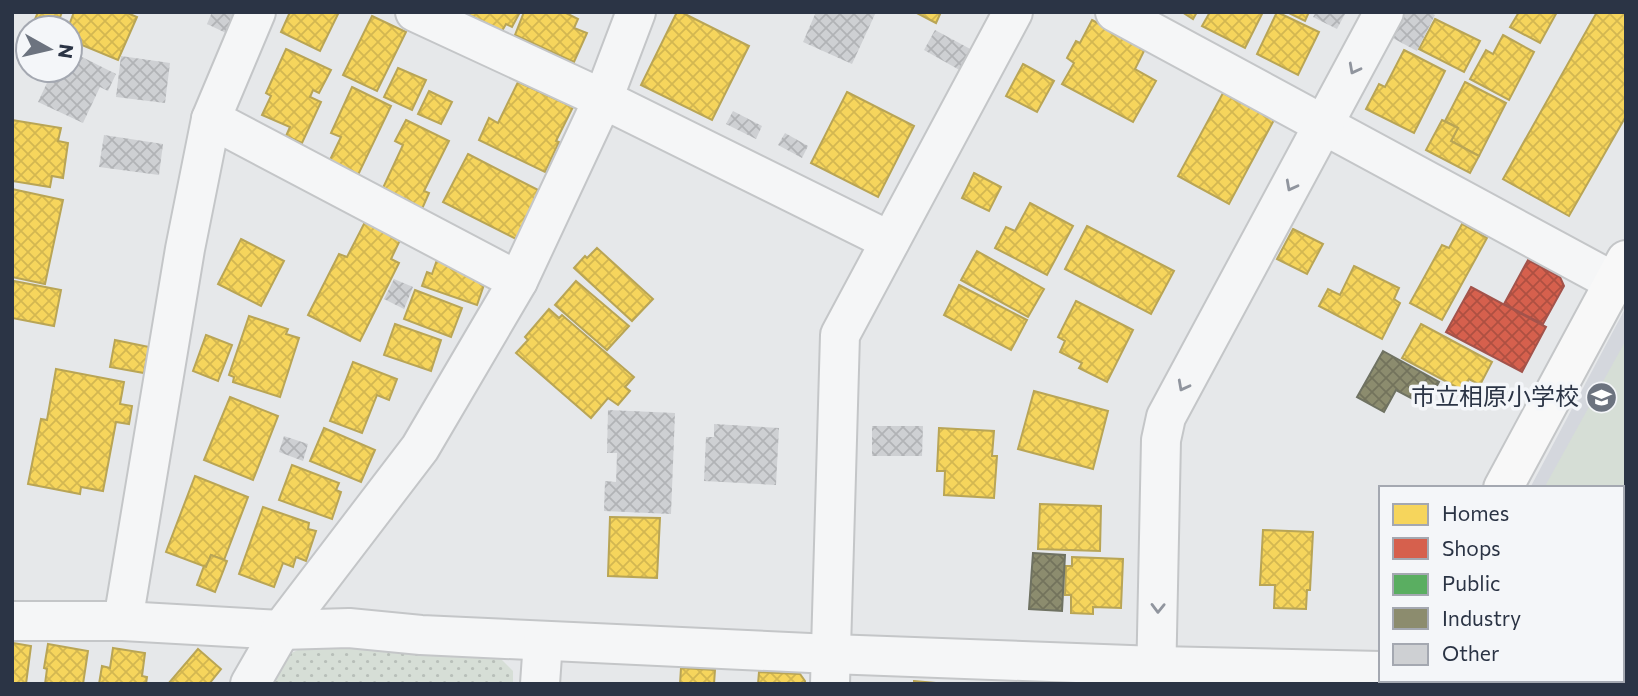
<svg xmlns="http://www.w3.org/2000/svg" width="1638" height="696" viewBox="0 0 1638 696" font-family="Commissioner,'Noto Sans JP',sans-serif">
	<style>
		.built { fill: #d4d7dd }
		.park { fill: url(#park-dots) }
		.pitch { fill: #d6ded6 }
		.homes { fill: url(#homes-cross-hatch); stroke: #b9a555; stroke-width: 2 }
		.shops { fill: url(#shops-cross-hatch); stroke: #a3534b; stroke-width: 2 }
		.public { fill: url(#public-cross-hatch); stroke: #4c8959; stroke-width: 2 }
		.industry { fill: url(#industry-cross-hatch); stroke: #6f7262; stroke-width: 2 }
		.building { fill: url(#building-cross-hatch) }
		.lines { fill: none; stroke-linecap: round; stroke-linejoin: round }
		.street-casing { stroke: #c4c6c8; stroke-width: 42 }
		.secondary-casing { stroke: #c4c6c8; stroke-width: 42 }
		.street { stroke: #f5f6f7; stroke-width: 38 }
		.secondary { stroke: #f8f8f8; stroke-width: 38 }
		.oneway { stroke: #90959e }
		.labels { text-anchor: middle; stroke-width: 7; stroke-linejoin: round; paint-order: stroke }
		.poi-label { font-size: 24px; fill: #2b3445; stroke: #f4f6f9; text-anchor: end }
	</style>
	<defs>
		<pattern id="park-dots" width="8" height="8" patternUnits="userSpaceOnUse" patternTransform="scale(1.75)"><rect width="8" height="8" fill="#d6ded6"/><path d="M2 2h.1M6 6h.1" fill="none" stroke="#b8bfb9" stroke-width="1.8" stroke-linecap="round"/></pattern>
		<pattern id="homes-cross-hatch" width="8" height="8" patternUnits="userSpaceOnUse" patternTransform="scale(1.75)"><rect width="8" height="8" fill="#f6d55c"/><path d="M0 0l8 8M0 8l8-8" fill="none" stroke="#d3b751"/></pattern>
		<pattern id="shops-cross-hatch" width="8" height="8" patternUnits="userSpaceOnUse" patternTransform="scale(1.75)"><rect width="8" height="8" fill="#d6604d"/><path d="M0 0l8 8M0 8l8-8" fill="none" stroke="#ae5042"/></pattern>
		<pattern id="public-cross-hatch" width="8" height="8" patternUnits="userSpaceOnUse" patternTransform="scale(1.75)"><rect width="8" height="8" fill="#5aae61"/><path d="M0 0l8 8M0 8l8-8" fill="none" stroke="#4b8e52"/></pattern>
		<pattern id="industry-cross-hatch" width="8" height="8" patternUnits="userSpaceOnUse" patternTransform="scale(1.75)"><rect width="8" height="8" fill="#8c8c6e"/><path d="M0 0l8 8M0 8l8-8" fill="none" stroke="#73735c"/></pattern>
		<pattern id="building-cross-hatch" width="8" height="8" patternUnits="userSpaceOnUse" patternTransform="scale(1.75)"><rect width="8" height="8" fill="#ced0d3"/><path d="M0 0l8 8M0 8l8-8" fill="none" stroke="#b1b3b6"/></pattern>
	</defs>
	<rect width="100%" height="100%" fill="#e6e8ea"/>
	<path class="built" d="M1626,307v346h-4v-165h-92z"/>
	<path class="park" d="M324,647l172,7 17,17v13h-253l17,-24 25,-12z"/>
	<path class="pitch" d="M1626,340v258l-4,-1v-109h-78z"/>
	<g class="homes">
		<path d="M38,12h24l-6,16h-13l-10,-4z"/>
		<path d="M74,12h51l12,5 -19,43 -48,-20v-12h-2z"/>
		<path d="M290,12h49l-19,39 -39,-19z"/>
		<path d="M468,12h52l-8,15 -6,-3 -4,7 -35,-17z"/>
		<path d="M524,12h40l14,7 -4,9 13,5 -13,29 -59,-27z"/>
		<path d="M677,12h4l68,34 -37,74 -71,-35z"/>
		<path d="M915,12h26l-5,11z"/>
		<path d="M1182,12h15l-4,7z"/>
		<path d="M1210,12h53l-18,36 -43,-22z"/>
		<path d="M1277,12l42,20 -21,43 -41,-21z"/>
		<path d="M1287,12h22l-4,9z"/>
		<path d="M1519,12h38l-17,31 -30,-16z"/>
		<path d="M1597,12l29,1v103l-57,100 -66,-37z"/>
		<path d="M372,16l34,16 -29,59 -34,-16z"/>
		<path d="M1435,19l45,22 -16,31 -45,-23z"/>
		<path d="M1092,20l53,29 -10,20 21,12 -23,41 -71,-38 12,-21 -7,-5 9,-17 4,2z"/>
		<path d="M1503,35l31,17 -25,48 -39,-21 16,-29 7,4z"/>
		<path d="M286,49l45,21 -12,23 -6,-3 -3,7 11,5 -19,41 -16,-7 4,-9 -28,-12 9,-19 -5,-3z"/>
		<path d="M1404,50l41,21 -31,62 -48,-24 13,-25 6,3z"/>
		<path d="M1023,64l31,17 -17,31 -31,-16z"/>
		<path d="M398,68l28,12 -14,30 -28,-13z"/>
		<path d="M518,82l55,25 -17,34 3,1 -14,30 -66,-32 10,-22 9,5z"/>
		<path d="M1465,82l41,21 -27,53 -28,-15 7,-13 -13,-7z"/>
		<path d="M352,87l39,19 -33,69 -29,-13 12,-25 -10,-4z"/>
		<path d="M429,91l23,11 -11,22 -23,-10z"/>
		<path d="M847,92l67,34 -36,71 -67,-34z"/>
		<path d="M1223,93l51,27 -45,84 -51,-28z"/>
		<path d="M12,120l49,8 -3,13 10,2 -5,35 -11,-2 -2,11 -38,-6z"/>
		<path d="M406,120l43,21 -25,50 5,2 -7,16 -40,-19 21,-45 -8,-4z"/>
		<path d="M1442,120l16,8 -7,13 28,15 -9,17 -44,-23z"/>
		<path d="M468,154l74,38 -24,48 -75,-38z"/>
		<path d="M974,173l27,14 -12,24 -27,-13z"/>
		<path d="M12,189l51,11 -18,84 -33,-7z"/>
		<path d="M1030,203l43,23 -26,49 -52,-27 11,-21 9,4z"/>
		<path d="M367,218l35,18 -11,23 8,4 -39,78 -52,-26 31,-61 8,3z"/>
		<path d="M1462,224l25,14 -45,82 -32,-17 32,-58 7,3z"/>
		<path d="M1087,226l87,45 -23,43 -86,-45z"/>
		<path d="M1293,229l30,15 -16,30 -30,-15z"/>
		<path d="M241,239l43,22 -23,45 -43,-22z"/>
		<path d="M597,248l56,51 -21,22 -58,-53 11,-12 2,2z"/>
		<path d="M977,251l67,38 -16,28 -67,-37z"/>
		<path d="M438,257l49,19 -10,29 -55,-19 5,-14 5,2z"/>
		<path d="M1354,266l45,22 -5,11 6,4 -18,36 -63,-33 9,-17 12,6z"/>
		<path d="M14,281l47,9 -7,36 -42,-8v-25z"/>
		<path d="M576,281l53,45 -22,24 -52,-45z"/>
		<path d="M959,285l68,35 -16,30 -67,-35z"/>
		<path d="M415,290l47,18 -11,29 -47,-18z"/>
		<path d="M1076,301l57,29 -26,52 -28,-14 3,-5 -22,-11 5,-11 -7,-4z"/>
		<path d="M549,309l10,9 3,-3 72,62 -9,10 5,4 -12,14 -10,-7 -17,20 -75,-65 12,-13 -3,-3z"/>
		<path d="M249,316l39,13 -2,5 13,4 -19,59 -47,-15 1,-5 -5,-2z"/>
		<path d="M395,324l46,16 -10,31 -47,-16z"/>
		<path d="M1421,324l71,38 -12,23 -11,-6 -7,11 -60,-32z"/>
		<path d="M206,335l26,10 -14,36 -25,-10z"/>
		<path d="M115,340l34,7 -5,26 -34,-6z"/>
		<path d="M353,362l44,17 -8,21 -12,-5 -15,38 -32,-12z"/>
		<path d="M56,369l68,13 -4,22 12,2 -3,18 -13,-2 -13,69 -22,-4 -1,7 -52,-10 13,-65 6,1z"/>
		<path d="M1034,391l74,20 -15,58 -75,-20z"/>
		<path d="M230,397l48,19 -25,64 -49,-20z"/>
		<path d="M324,428l51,22 -14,32 -51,-21z"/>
		<path d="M939,428l55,3 -2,25h5l-3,42 -50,-3 1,-24h-8z"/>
		<path d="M292,465l47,18 -3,7 5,2 -9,27 -53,-19z"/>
		<path d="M195,476l53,21 -24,63 -13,-5 -5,12 -40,-15z"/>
		<path d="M1040,504l61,2 -1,45 -62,-2z"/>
		<path d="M263,507l46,16 -1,6 8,2 -10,30 -10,-4 -3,10 -10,-4 -9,24 -35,-13z"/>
		<path d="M610,517l50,1 -3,60 -49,-2z"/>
		<path d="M1263,530l50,2 -3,58h-3l-1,19 -32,-1 1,-23h-15z"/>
		<path d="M211,555l16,6 -12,31 -18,-7 7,-19 2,1z"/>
		<path d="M1072,557l51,2 -2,49 -28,-1v7l-22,-1v-18h-6l1,-29h6z"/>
		<path d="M13,643l18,3 -5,38h-14z"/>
		<path d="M48,644l40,7 -5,33h-38l2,-15 -3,-1z"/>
		<path d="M113,648l32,5 -3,23 5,1 -1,7h-47l3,-18 8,2z"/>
		<path d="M198,649l23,20 -12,15h-41z"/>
		<path d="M681,668l34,2 -1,14h-34z"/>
		<path d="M759,672l41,2 5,7v3h-47z"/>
		<path d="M914,681l33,3h-33z"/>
	</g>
	<g class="shops">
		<path d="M1528,260l32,17 4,9 -21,38 -39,-20z"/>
		<path d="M1471,287l75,40 -24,45 -76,-40z"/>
	</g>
	<path class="public" d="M1622,602h4v28l-4,-1z"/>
	<g class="industry">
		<path d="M1383,351l56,31 -13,24 -30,-16 -12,22 -27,-15z"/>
		<path d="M1033,553l32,2 -3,56 -33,-2z"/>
	</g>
	<g class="building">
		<path d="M212,12h24l-10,21 -19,-9z"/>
		<path d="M816,12h60l-24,52 -49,-22z"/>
		<path d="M1316,12h30l-9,17 -24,-12z"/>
		<path d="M1399,12h30l6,3 -18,36 -30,-16z"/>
		<path d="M935,30l39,21 -11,21 -39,-22z"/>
		<path d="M70,51l46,23 -8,17 -8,-4 -17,36 -45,-21 15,-32h17z"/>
		<path d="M121,56l49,7 -5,40 -49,-6z"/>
		<path d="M733,111l29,15 -6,13 -30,-15z"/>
		<path d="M785,133l23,13 -6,12 -24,-13z"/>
		<path d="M104,135l59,9 -4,31 -60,-8z"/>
		<path d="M394,279l19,8 -9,22 -20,-10z"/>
		<path d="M608,410l67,3 -4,101 -67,-3 1,-30 11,1 1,-29h-10z"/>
		<path d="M714,424l65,4 -3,57 -72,-4 2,-44h8z"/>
		<path d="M872,426h51l-1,30h-50z"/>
		<path d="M284,436l24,8 -5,17 -24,-9z"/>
	</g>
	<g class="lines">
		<defs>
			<g id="street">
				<path d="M415,12l188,87 287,142"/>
				<path d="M1115,12l499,270"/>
				<path d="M211,119l307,162"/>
				<path d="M12,621h111l158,9 68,-2 72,7 410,19 326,12 224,5"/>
				<path d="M123,621l62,-372 26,-130 45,-107"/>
				<path d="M1622,677h4"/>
				<path d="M250,684l31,-54 139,-182 98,-167 85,-182 33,-87"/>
				<path d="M540,684l3,-43"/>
				<path d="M830,684l10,-349 173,-323"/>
				<path d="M1156,684l5,-244 5,-23 218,-405"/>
			</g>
			<g id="secondary">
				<path d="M1503,488l123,-228"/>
				<path d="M1477,684v-4"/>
			</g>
		</defs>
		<use href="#street" class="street-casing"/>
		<use href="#secondary" class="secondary-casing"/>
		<use href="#street" class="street"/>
		<use href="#secondary" class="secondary"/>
	</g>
	<defs><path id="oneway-chevron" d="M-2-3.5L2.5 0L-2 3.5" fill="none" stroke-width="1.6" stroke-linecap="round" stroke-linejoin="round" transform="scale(1.75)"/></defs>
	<g class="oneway">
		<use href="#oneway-chevron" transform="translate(1354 69) rotate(118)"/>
		<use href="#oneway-chevron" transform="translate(1291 186) rotate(118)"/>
		<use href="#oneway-chevron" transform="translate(1183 386) rotate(118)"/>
		<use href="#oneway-chevron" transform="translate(1158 608) rotate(91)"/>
	</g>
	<defs>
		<symbol id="school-disc" viewBox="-11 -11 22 22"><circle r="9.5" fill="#6c737f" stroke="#f4f6f9"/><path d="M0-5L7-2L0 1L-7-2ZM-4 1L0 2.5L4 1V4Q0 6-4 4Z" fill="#fff"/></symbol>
	</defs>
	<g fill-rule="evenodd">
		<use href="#school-disc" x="1584" y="380" width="35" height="35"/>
	</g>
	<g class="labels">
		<g class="poi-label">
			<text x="1579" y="405">市立相原小学校</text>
		</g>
	</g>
	<rect width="1638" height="696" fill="none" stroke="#2b3445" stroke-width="28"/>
	<rect x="1379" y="486" width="245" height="196" fill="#f4f6f9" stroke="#a4a8b1" stroke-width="2"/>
	<rect x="1393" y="504" width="35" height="21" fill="#f6d55c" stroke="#a4a8b1" stroke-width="2"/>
	<text x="1442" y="521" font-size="21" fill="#2b3445">Homes</text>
	<rect x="1393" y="538" width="35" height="21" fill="#d6604d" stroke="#a4a8b1" stroke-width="2"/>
	<text x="1442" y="556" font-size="21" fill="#2b3445">Shops</text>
	<rect x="1393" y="574" width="35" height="21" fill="#5aae61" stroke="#a4a8b1" stroke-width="2"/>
	<text x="1442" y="591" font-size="21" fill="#2b3445">Public</text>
	<rect x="1393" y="608" width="35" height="21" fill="#8c8c6e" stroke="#a4a8b1" stroke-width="2"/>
	<text x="1442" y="626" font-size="21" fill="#2b3445">Industry</text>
	<rect x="1393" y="644" width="35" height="21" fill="#ced0d3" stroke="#a4a8b1" stroke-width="2"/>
	<text x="1442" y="661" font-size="21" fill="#2b3445">Other</text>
	<g transform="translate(49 49) rotate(98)"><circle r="33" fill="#f4f6f9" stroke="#a4a8b1" stroke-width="2"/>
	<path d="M0-5L12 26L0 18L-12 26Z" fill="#6c737f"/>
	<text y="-10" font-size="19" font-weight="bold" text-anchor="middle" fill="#2b3445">N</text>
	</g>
</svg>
